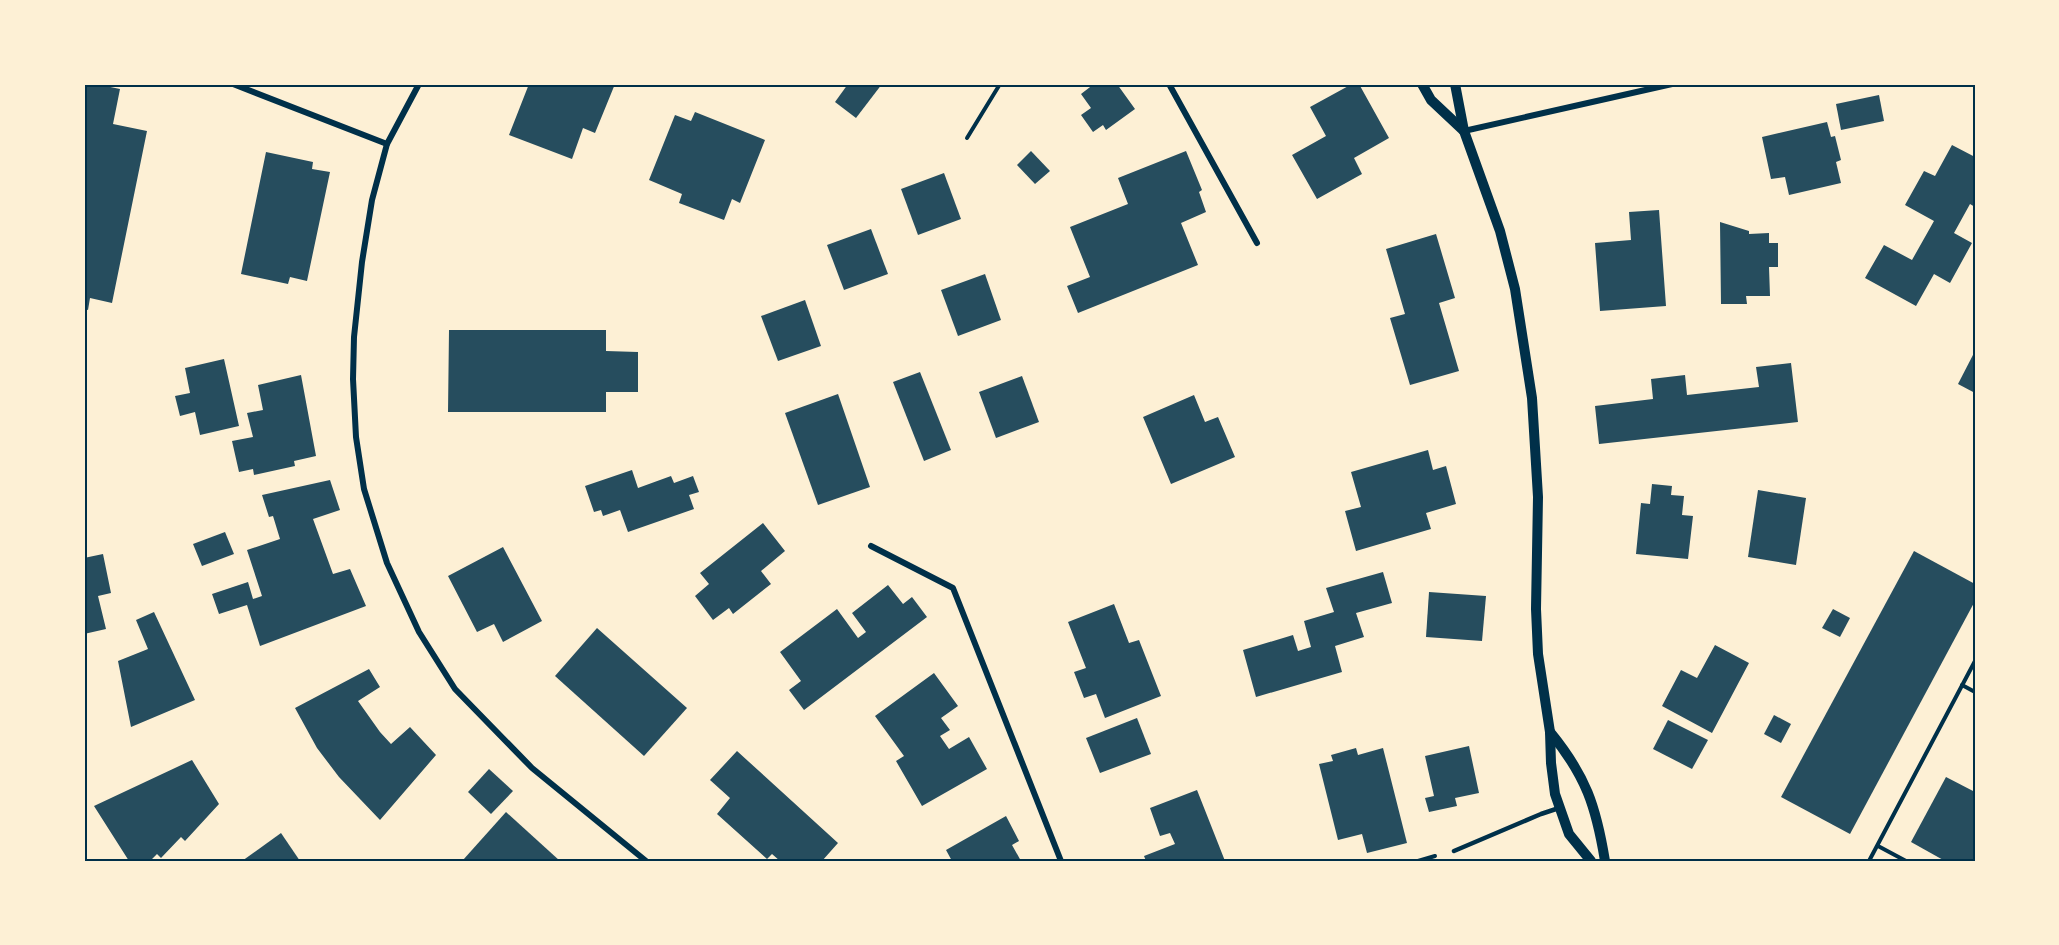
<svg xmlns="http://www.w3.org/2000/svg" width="2059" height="945" viewBox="0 0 2059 945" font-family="Barlow,sans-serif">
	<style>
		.building { fill: #264d5e }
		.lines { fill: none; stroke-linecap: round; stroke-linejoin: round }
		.path { stroke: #003049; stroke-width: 4 }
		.service { stroke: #003049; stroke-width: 4.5 }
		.minor { stroke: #003049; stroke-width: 6 }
		.tertiary { stroke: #003049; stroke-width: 10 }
		.neatline { fill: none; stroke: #003049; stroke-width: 2 }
	</style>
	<rect width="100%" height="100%" fill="#fdf0d5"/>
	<g class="building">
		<path d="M84,84h12l24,5 -7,35 34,7 -35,172 -22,-5 -2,12 -4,-1z"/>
		<path d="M529,84h86l-20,49 -12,-5 -11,31 -63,-24z"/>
		<path d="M848,84h34l-26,34 -21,-16z"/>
		<path d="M1094,84h23l18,25 -29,21 -3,-5 -10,7 -12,-17 10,-7 -10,-14z"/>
		<path d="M1352,84h7l30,54 -35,20 8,16 -45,25 -25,-44 34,-19 -16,-29z"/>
		<path d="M1879,95l5,26 -43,9 -5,-26z"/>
		<path d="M695,112l70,28 -25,63 -8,-4 -8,21 -45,-17 3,-9 -33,-14 26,-65 16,6z"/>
		<path d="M1827,122l4,15 4,-1 6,24 -5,2 5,21 -52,12 -4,-18 -14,2 -9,-42z"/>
		<path d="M1952,145l23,12v50l-5,-3 -16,29 18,10 -22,40 -16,-9 -18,32 -51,-28 19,-33 28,15 22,-39 -29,-16 19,-34 11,5z"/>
		<path d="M1031,151l19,20 -15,13 -18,-19z"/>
		<path d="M1186,151l16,39 -3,2 7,20 -25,11 17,42 -120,48 -11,-27 23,-9 -20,-50 58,-23 -10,-26z"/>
		<path d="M266,152l47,10 -1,7 18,3 -23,109 -17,-4 -2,7 -47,-10z"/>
		<path d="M944,173l17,46 -43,16 -17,-46z"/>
		<path d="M1659,210l7,96 -66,5 -5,-68 36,-3 -2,-28z"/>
		<path d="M1720,222l29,9v3l20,-1v10h9v24h-9l1,29h-24l1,8h-26z"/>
		<path d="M871,229l17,45 -44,16 -17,-45z"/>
		<path d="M1436,234l19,64 -16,5 20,68 -49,14 -20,-67 15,-4 -19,-65z"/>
		<path d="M985,274l16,46 -43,16 -17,-46z"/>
		<path d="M805,300l16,46 -43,15 -17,-45z"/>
		<path d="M449,330h157v21l32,1v40h-32v20h-158z"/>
		<path d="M1975,351v42l-17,-9z"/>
		<path d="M224,359l15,67 -39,9 -5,-23 -15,4 -5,-20 15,-3 -5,-25z"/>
		<path d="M1791,363l7,59 -199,22 -4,-38 58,-7 -2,-20 34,-4 2,20 72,-8 -3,-20z"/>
		<path d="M920,372l31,78 -27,11 -31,-79z"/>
		<path d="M301,375l15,81 -22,5 1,5 -41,9 -1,-6 -14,3 -7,-31 21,-4 -6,-24 16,-3 -5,-25z"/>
		<path d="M1022,376l17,46 -43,16 -17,-46z"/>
		<path d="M838,394l32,93 -52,18 -33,-92z"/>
		<path d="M1194,395l11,27 13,-5 17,40 -64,27 -28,-67z"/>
		<path d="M1428,450l5,20 13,-4 10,38 -30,9 5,16 -75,22 -11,-40 16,-4 -10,-35z"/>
		<path d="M632,470l6,18 33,-12 3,7 19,-7 6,16 -10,3 5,14 -66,23 -8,-22 -17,6 -2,-6 -7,2 -9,-26z"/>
		<path d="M330,480l10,30 -27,9 20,55 17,-5 16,37 -106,40 -13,-41 -28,9 -7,-20 36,-12 5,17 9,-3 -15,-46 33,-11 -7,-23 -4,1 -7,-22z"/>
		<path d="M1652,484l20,2 -1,9 13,1 -2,19 11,1 -5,43 -52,-5 5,-51 9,1z"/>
		<path d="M1758,490l48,8 -10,67 -48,-8z"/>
		<path d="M763,523l22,28 -24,20 10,13 -38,30 -4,-6 -16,12 -18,-24 14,-12 -9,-11z"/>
		<path d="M225,532l9,22 -32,12 -9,-22z"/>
		<path d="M503,547l39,74 -39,21 -9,-18 -17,8 -29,-56z"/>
		<path d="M1914,551l61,33v17l-125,233 -69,-37z"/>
		<path d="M103,554l8,39 -13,3 8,33 -22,5v-76z"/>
		<path d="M1383,572l9,31 -36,10 8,24 -29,9 7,26 -86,25 -13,-47 50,-15 5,16 13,-4 -7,-26 30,-9 -8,-24z"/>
		<path d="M888,585l15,19 9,-7 15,20 -123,93 -15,-20 12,-9 -21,-29 57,-43 21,29 8,-6 -14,-19z"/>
		<path d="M1429,592l57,4 -4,45 -56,-4z"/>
		<path d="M1114,604l15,39 10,-3 22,56 -56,22 -9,-24 -12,4 -10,-26 12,-4 -18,-46z"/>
		<path d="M1833,609l17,9 -10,19 -18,-9z"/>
		<path d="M154,612l41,88 -64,27 -13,-66 30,-12 -12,-29z"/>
		<path d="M597,628l90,80 -43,48 -89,-80z"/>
		<path d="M1715,645l34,18 -37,70 -50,-27 19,-36 16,8z"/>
		<path d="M369,669l11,18 -22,14 22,31 11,12 19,-17 26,28 -56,65 -41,-43 -22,-29 -22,-40z"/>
		<path d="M934,673l24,33 -17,12 9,12 -10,6 9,13 20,-12 18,32 -65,37 -26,-45 8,-5 -29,-40z"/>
		<path d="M1774,715l17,9 -10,19 -17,-9z"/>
		<path d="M1137,718l14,36 -51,19 -14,-35z"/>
		<path d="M1668,720l40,20 -16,29 -39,-20z"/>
		<path d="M1469,746l10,47 -24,5 2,8 -28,6 -4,-14 9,-2 -9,-40z"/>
		<path d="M1356,748l2,7 25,-7 24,95 -40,10 -5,-19 -24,6 -19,-76 14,-3 -2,-6z"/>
		<path d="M737,751l101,92 -16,18h-42l-8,-7 -5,5 -50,-45 13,-16 -20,-18z"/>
		<path d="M192,760l27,44 -34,37 -4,-4 -20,21 -4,-4 -7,7h-21l-35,-55z"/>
		<path d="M489,769l24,22 -22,23 -23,-22z"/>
		<path d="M1946,777l29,15v69h-30l-34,-19z"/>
		<path d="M1197,790l28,71h-79l-2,-5 31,-12 -5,-11 -10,3 -10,-28z"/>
		<path d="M506,812l54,49 -97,-1z"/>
		<path d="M1006,816l13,25 -7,4 9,16h-69l-6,-11z"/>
		<path d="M281,833l19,28h-58z"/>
	</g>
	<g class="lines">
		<g class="path">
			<path d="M967,138l33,-54"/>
			<path d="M1962,685l13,7"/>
			<path d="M1878,846l28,15"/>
			<path d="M1418,861l17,-5"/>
			<path d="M1869,861l106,-200"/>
		</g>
		<path class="service" d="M1454,851l87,-37 18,-6"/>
		<g class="minor">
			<path d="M233,84l154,60"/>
			<path d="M419,84l-32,60 -15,56 -10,62 -8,75 -1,42 3,58 8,52 23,74 32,69 36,57 77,79 114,93"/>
			<path d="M1169,84l88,159"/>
			<path d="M1464,131l208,-47"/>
			<path d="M871,546l82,42 108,273"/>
		</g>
		<g class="tertiary">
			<path d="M1422,84l9,16 33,31"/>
			<path d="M1455,84l9,47 36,100 15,58 17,109 6,99 -2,112 2,45 12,78 1,31 4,31 14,40 22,27"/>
			<path d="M1550,732c36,44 46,74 55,129"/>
		</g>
	</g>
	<rect width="2059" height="945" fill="none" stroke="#fdf0d5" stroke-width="171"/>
	<rect x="86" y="86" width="1888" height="774" class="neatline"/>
</svg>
